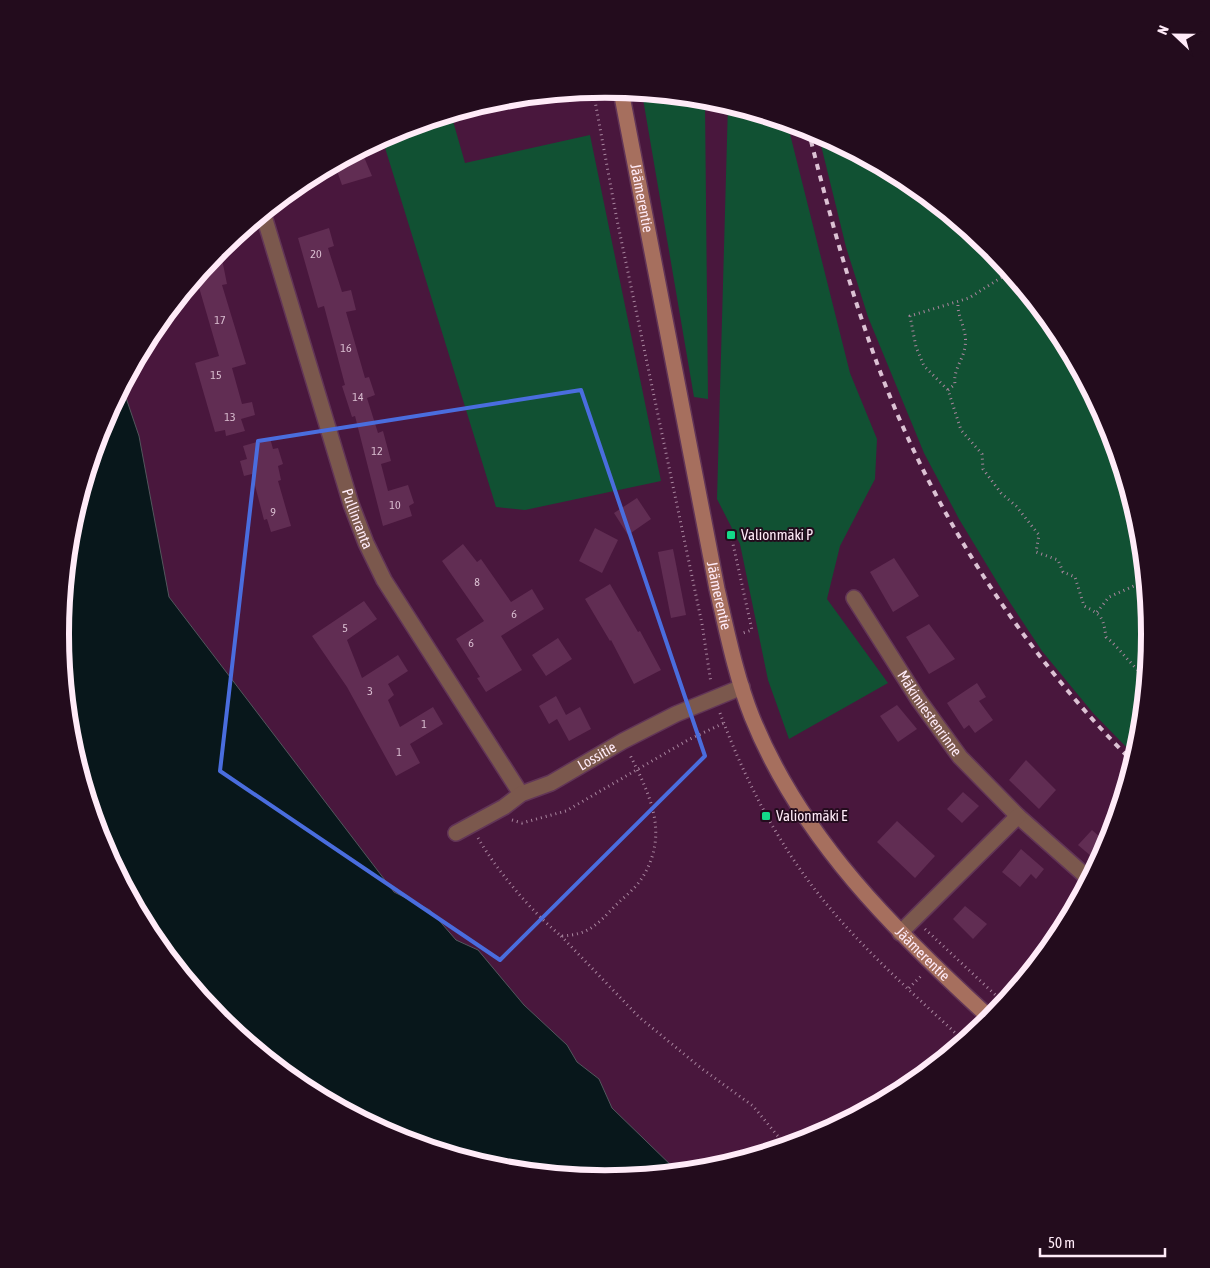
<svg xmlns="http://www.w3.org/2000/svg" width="1210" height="1268" viewBox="0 0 1210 1268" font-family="'Asap Condensed',sans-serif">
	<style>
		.green { fill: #115133 }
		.water { fill: #08171b; stroke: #52575d }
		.building { fill: #612d53 }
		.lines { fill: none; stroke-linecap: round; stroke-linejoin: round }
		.street-casing { stroke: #623557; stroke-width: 18 }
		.secondary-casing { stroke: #623557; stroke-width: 18 }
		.path { stroke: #a8859e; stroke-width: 3; stroke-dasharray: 1 4; stroke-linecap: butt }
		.street { stroke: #7b584d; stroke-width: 15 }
		.secondary { stroke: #a66f5e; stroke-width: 15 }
		.rail { stroke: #dcc2d4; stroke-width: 4; stroke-dasharray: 6 6; stroke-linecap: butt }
		.marked { fill: none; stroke: #4a6dde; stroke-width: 4; stroke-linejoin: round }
		.poi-dot { fill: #13d989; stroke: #230c1d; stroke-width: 2 }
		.labels { text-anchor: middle; stroke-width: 4; stroke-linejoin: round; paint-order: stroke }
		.number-label { font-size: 12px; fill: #d8bccf }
		.street-label { font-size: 15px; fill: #ffebf8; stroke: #230c1d }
		.poi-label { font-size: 15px; fill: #ffebf8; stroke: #230c1d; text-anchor: start }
		.rim { fill: none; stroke: #ffebf8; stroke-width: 6 }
	</style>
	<rect width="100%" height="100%" fill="#49173d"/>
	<g class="green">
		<path d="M642,93l61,6 2,4 3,296 -14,-2z"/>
		<path d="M728,104l59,18 63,251 27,66 -2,40 -35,67 -13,53 61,84 -99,56 -21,-59 -28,-136 -23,-45z"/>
		<path d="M451,114l14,49 125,-28 71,346 -136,29 -29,-3 -114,-369 15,-8z"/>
		<path d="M818,133l90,48 83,68 67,82 51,95 31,102 10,106 -11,107 -4,15 -42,-43 -51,-62 -37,-56 -46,-76 -35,-66 -56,-136 -22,-70z"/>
	</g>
	<path class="water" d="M122,386l17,50 30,161 225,295 36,18 26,30 22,10 46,55 43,40 10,17 22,17 13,29 66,64 -73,7 -107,-11 -102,-31 -94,-50 -83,-68 -67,-82 -51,-95 -31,-102 -10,-106 11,-107 31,-102z"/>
	<g class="building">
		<path d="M364,157l8,19 -30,9 -7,-20z"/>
		<path d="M329,228l5,18 -6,2 14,44 9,-2 5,20 -10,2 19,66 4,-1 6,18 -8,3 11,35 5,-2 8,30 -10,3 7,27 20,-6 6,18 -5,3 3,10 -29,10 -28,-110 -3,1 -10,-31 3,-1 -21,-79 -6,2 -20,-70z"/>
		<path d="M222,259l5,25 -5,1 24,79 -14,4 10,36 10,-2 3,13 -14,4 4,12 -19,5 -1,-6 -10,2 -20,-69 24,-7 -23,-79 13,-15z"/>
		<path d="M270,438l3,11 5,-1 5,16 -5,2 3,14 -3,1 13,45 -20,6 -4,-13 -3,1 -12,-46 -8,2 -4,-15 7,-2 -4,-13z"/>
		<path d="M637,498l14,21 -23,16 -14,-22z"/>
		<path d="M595,528l23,12 -16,33 -23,-12z"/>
		<path d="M463,544l14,18 4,-3 30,43 21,-13 12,20 -43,27 21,34 -36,22 -9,-14 3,-1 -24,-38 28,-18 -42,-60z"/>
		<path d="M673,549l13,66 -15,3 -13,-66z"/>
		<path d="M894,558l25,38 -26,16 -23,-40z"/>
		<path d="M610,584l28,48 2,-1 21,39 -27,14 -23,-44 -1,1 -25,-42z"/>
		<path d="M364,601l13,18 -30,21 15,38 36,-23 10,16 -20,13 6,11 -6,5 12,27 33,-20 10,17 -33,20 10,19 -24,13 -49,-89 -35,-51z"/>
		<path d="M929,624l26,35 -26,15 -23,-37z"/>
		<path d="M558,638l14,21 -26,17 -14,-21z"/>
		<path d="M977,683l9,14 -7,4 14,19 -18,13 -6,-8 -5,4 -17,-26z"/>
		<path d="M556,696l10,19 14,-8 11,22 -22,12 -12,-22 -8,5 -10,-18z"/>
		<path d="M897,705l20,24 -19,13 -18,-26z"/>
		<path d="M1026,760l30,30 -17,19 -30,-29z"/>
		<path d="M963,792l16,14 -17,17 -15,-14z"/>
		<path d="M897,821l38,35 -20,22 -38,-36z"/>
		<path d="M1092,830l16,14 -10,18 -20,-17z"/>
		<path d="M1021,849l23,20 -8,10 -5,-5 -11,13 -18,-15z"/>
		<path d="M965,906l22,18 -14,15 -20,-20z"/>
	</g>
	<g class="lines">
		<defs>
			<g id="street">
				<path id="s1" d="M263,213l88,291 15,39 18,37 137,214"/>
				<path id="s2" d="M854,598l64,101 42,58 58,59 71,63"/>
				<path id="s3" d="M456,833l48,-26 17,-13 30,-11 72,-42 53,-27 66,-27"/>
				<path d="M900,933l118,-117"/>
			</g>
			<g id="secondary">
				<path id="s4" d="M621,91l96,498c10,43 19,88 35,128 49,122 144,215 239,302"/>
			</g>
		</defs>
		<use href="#street" class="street-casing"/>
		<use href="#secondary" class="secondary-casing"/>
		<g class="path">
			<path d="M593,90l24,130 85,404 9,59"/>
			<path d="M1010,272l-41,26 -59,18 6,31 8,19 24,24 13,40 21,24 1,15 18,24 15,13 23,29 -3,17 22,8 5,12 12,5 9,29c18,9 19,11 22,31 15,12 24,28 40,40"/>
			<path d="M948,390l7,-6c-2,-14 8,-24 10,-37 3,-19 -8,-27 -7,-45"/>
			<path d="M731,535l21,95 -9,3"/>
			<path d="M1097,612l12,-15 36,-16"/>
			<path d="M720,713c26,70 61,137 109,194 40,48 90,92 135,134"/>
			<path d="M512,820l10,3 44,-12 122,-71 36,-17"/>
			<path d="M478,838c20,34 53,73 83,98 27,-1 36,-11 54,-30 9,-9 20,-17 27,-28 28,-44 8,-83 -13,-125"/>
			<path d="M925,929l79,74"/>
			<path d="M561,936l78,81 62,51 52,38 33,40"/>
			<path d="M909,988l14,-14"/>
		</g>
		<use href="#street" class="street"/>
		<use href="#secondary" class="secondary"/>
		<path class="rail" d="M808,129c17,68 35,136 58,203 54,161 147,310 267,430"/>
	</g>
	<path class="marked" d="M581,390l124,366 -205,204 -280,-189 38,-330z"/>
	<g class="poi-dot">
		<rect x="726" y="530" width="10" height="10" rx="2.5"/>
		<rect x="761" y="811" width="10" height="10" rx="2.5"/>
	</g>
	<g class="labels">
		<g class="number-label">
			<text x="316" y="258">20</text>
			<text x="220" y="324">17</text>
			<text x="346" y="352">16</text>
			<text x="216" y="379">15</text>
			<text x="358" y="401">14</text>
			<text x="230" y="421">13</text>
			<text x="377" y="455">12</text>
			<text x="395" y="509">10</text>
			<text x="273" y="516">9</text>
			<text x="477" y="586">8</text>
			<text x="514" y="618">6</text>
			<text x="345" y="632">5</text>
			<text x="471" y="647">6</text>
			<text x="370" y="695">3</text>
			<text x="424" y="728">1</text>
			<text x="399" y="756">1</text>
		</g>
		<g class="street-label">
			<text dy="5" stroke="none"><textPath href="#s4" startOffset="109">Jäämerentie</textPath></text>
			<text dy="5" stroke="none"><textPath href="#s1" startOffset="320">Pullinranta</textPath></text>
			<text dy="5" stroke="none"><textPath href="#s4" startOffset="514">Jäämerentie</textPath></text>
			<text dy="5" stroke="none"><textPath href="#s2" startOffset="138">Mäkimiestenrinne</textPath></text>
			<text dy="5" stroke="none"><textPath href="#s3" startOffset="161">Lossitie</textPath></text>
			<text dy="5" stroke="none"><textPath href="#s4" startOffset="934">Jäämerentie</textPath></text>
		</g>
		<g class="poi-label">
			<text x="741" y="540">Valionmäki P</text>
			<text x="776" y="821">Valionmäki E</text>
		</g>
	</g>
	<path d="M0 0H1210V1268H0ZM69 634a536 536 0 1 1 1072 0a536 536 0 1 1-1072 0Z" fill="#230c1d" fill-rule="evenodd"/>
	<path class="rim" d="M69 634a536 536 0 1 1 1072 0a536 536 0 1 1-1072 0Z"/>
	<g transform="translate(1175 35) rotate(292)" stroke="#230c1d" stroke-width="4" paint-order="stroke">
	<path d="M0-4L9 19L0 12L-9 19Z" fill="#ffebf8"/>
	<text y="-8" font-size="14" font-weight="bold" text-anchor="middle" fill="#ffebf8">N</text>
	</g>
	<path d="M1040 1248v8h125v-8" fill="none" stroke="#ffebf8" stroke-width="2.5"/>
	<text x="1048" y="1248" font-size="15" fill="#ffebf8" stroke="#230c1d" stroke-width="4" paint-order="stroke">50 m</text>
</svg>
